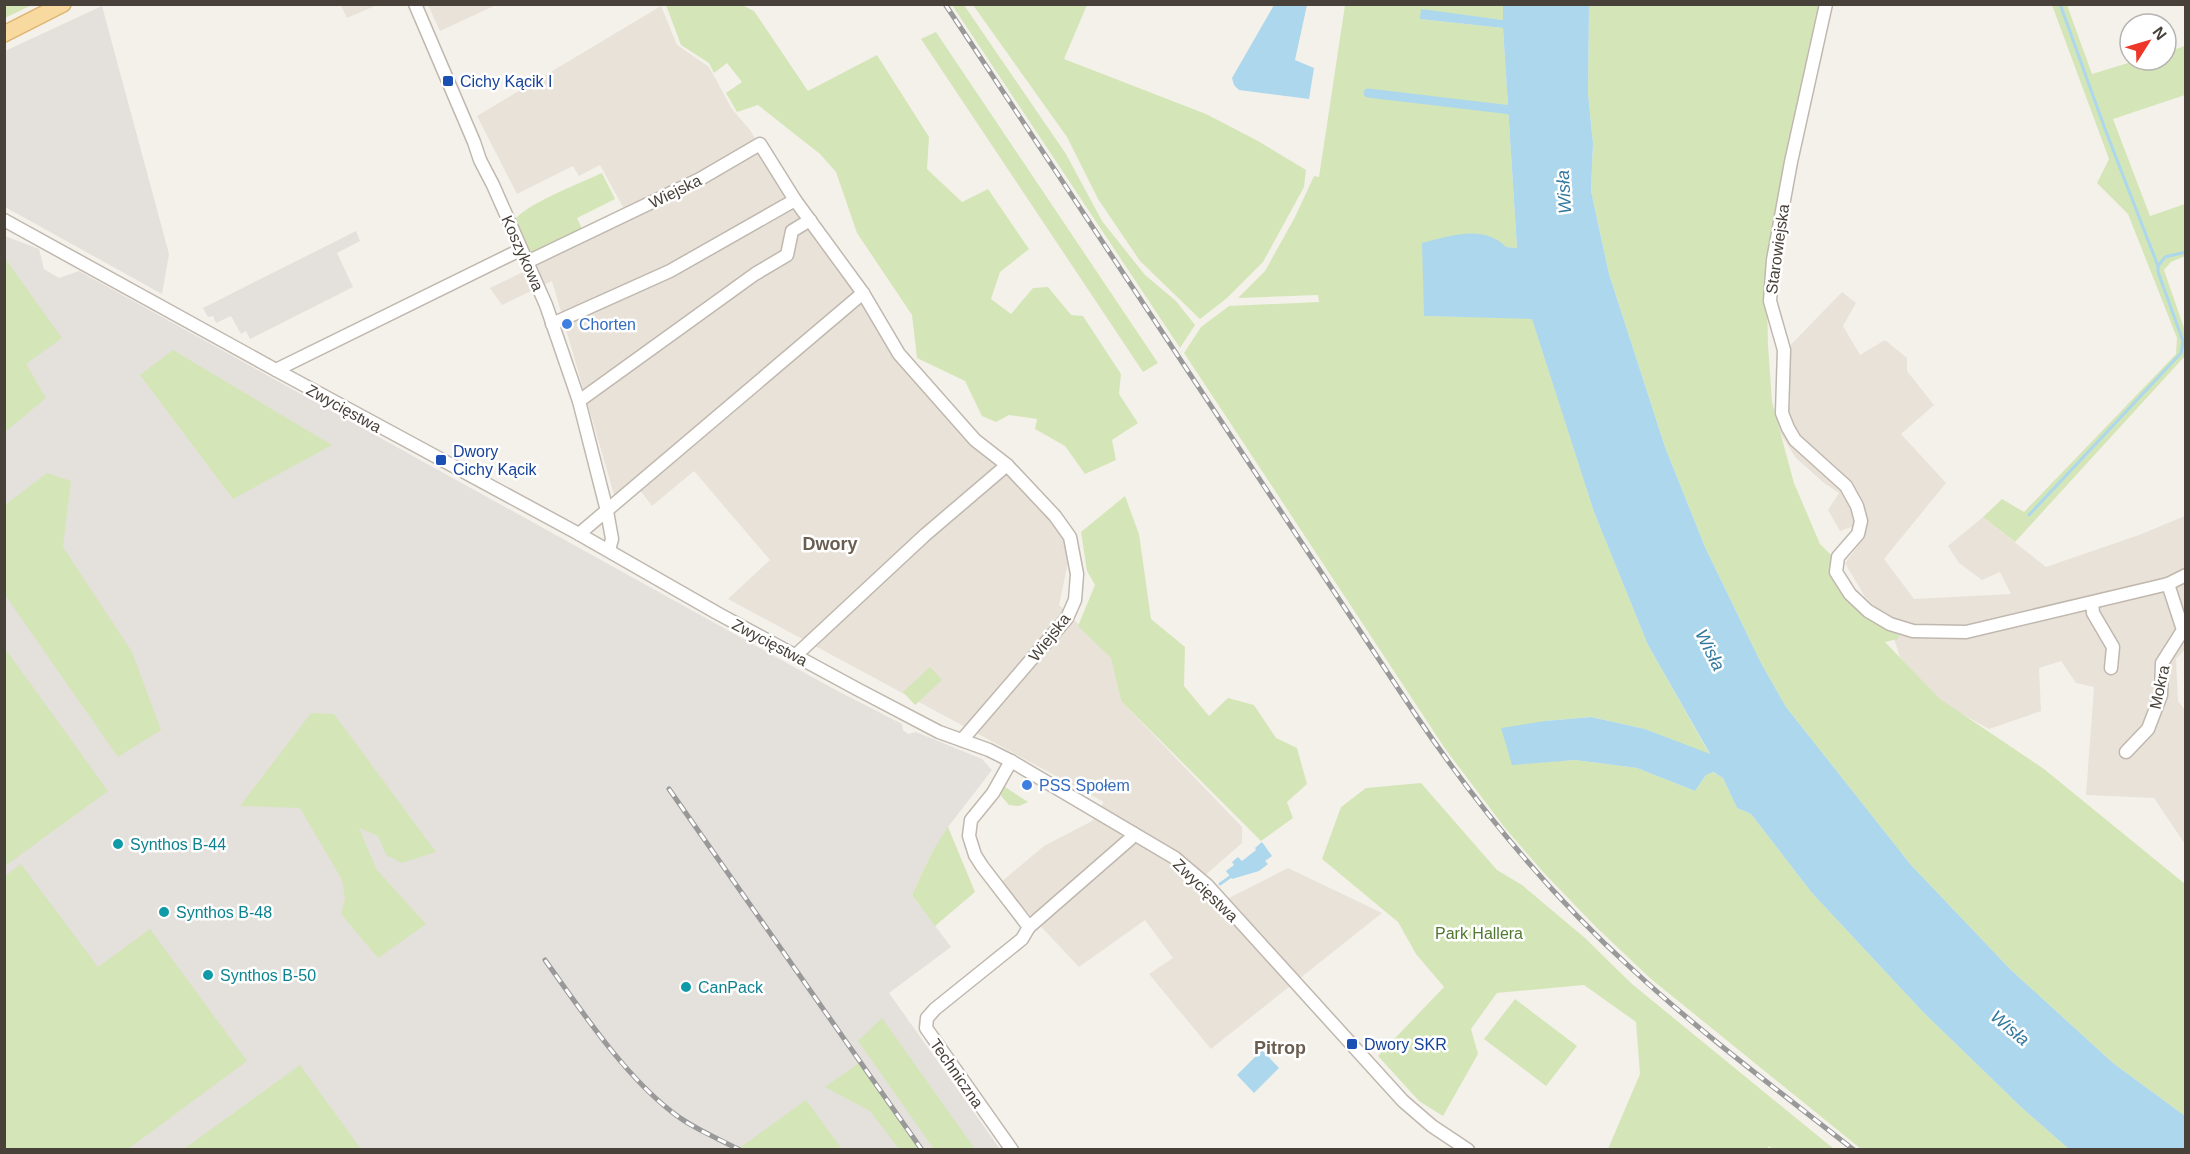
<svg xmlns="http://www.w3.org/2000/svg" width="2190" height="1154" viewBox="0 0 2190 1154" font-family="Arial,sans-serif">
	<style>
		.residential { fill: #e8e2d9 }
		.industrial { fill: #e4e0dc }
		.green { fill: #d4e6b7 }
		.water { fill: #acd7ed }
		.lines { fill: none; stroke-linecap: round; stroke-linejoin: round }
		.stream { stroke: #acd7ed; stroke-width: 3 }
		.canal { stroke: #acd7ed; stroke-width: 9 }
		.minor-casing { stroke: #c0b8ae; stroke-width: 15 }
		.major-casing { stroke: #deb570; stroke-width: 18 }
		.minor { stroke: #fff; stroke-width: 12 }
		.major { stroke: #f8d9a0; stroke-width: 15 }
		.rail-casing { stroke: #999; stroke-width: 5 }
		.rail { stroke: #fff; stroke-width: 3; stroke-dasharray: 9; stroke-linecap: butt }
		.transit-dot { fill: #1a4fb4; stroke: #fff; stroke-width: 2 }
		.shop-dot { fill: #3f7fe0; stroke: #fff; stroke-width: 2 }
		.culture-dot { fill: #0f9aa8; stroke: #fff; stroke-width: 2 }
		.labels { text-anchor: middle; stroke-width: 5; stroke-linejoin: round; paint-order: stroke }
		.transit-label { font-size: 16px; fill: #164399; stroke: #fff; text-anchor: start }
		.street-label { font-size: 16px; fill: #484139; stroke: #fff }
		.shop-label { font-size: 16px; fill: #366cbe; stroke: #fff; text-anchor: start }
		.culture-label { font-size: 16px; fill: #0d838f; stroke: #fff; text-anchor: start }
		.park-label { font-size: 16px; fill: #50782f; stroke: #fff }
		.water-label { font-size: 18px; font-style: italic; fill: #33799f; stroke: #fff }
		.neighbourhood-label { font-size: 18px; font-weight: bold; fill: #6b5e51; stroke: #fff }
	</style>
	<rect width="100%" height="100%" fill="#f4f1eb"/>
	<g class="residential">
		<path d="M341,5h36l-30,13z"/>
		<path d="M428,5h68l-56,26z"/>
		<path d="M661,6l16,39 32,22 23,42 18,21 20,32 186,266 74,67 31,34 8,29 -10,47 52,51 10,45 121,126v16l-48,42 23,24 12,-11 59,-30 94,45 -171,136 -62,-75 24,-16 -28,-38 -66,47 -79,-84 44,-37 48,-25 12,-19 -376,-203 42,-39 -76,-89 -42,35 -19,-25 -18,17 -63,-217 -50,24 -12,-17 140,-68 -30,-55 -21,11 -6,-10 -56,28 -40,-78z"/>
		<path d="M1842,292l14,11 -13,23 17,29 25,-15 22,18v13l27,34 -33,29 45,49 -62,76 30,40 97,-5 -11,-22 -18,8 -23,-17 -11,-17 35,-29 63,50 93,-32 46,-19v133l-9,10 2,42 7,9v134l-31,-46 -68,-3 8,-108 -18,-4 -15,-22 -22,7 2,43 -52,18 -52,-29 -37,-43 -13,-39 -22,-21 -20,-34 17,-22 -11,-14 -11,4 -12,-21 11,-17 -15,-10 -28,-25 -22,-34 3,-65z"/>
	</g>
	<g class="industrial">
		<path d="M102,6l67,248 -7,40 -157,-87v-156z"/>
		<path d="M356,231l4,10 -23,12 16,34 -103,52 -4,-8 -5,3 -10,-18 -15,7 -3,-7 -5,1 -5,-9z"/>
		<path d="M5,236l34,13 5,20 15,9 20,-7 753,417 70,36 1,6 5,4 8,-2 66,27 10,11 -44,57 1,1 -17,24 -20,43 39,52 -62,46 111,156 -995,1z"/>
	</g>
	<g class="green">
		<path d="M5,4h27v1l-27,13z"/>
		<path d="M666,5h76l12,6 54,80 69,-36 52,82 -2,32 35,33 26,-13 41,60 -29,23 -9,27 20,15 22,-26 15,-1 23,28 12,1 38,58 -2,20 19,29 -26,17 4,20 -31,14 -20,-28 -30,-17 2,-10 -28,-4 -13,7 -14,-6 -17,-35 -48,-23 -5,-43 -55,-82 -21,-61 -16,-18 -62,-49 -21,7 -11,-19 16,-11 -15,-19 -13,10 -5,-10 -28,-18z"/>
		<path d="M952,5h12l102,149 36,67 43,54 31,26 19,24 -15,23z"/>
		<path d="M973,5h114l-23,54 142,55 52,27 48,29 -2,17 -41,75 -36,36 -27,21 -60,-58 -42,-62 -31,-62z"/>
		<path d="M1345,5h158v15l-82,-10v9l82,9 14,220 -11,-1 -82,69 108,2 62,194 54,133 62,110 -65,-26 -54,-12 -46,4 -33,43 63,-4 62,8 58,23 11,-16 6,-3 11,6 14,30 14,6 61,79 111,119 99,96 47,41h-208l-210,-170 -55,-52 -53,-55 -38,-44 -59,-78 -262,-397 17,-26 28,-21 90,-4 -1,-7 -80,3 27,-27 30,-54 19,-41 5,1z"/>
		<path d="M1589,5h234l-56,298 1,42 4,57 22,81 26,61 13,13 4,23 63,50 -2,9 -13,3 55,57 104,70 141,115v232l-72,-53 -103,-94 -99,-104 -125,-158 -25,-44 -56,-116 -40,-100 -56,-173 -18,-83 2,-48 -5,-49z"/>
		<path d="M2052,5h15l25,69 46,-14h28v-8l19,-6v49l-72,24 37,97 35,-12v52l-14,6 -7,8 21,61v25l-170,186 -32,-25 19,-18 22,13 152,-158 1,-16 -49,-124 -31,-31 12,-24z"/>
		<path d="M936,32l222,331 -15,9 -222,-333z"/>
		<path d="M602,173l13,26 -38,19 7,15 -52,22 -4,-3 -14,-31c9,-16 69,-39 88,-48z"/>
		<path d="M4,257l58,81 -36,26 20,34 -41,34z"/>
		<path d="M173,350l159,95 -99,54 -93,-124z"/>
		<path d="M47,473l24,8 -8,66 69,105 29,78 -43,27 -113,-162v-90z"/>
		<path d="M1125,496l14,38 12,85 34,28 -1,39 25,30 19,-18 26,7 22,33 21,10 10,36 -20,18 6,16 -32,23 -140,-140 -10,-43 -33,-32 17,-41 -8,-14 -6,-39z"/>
		<path d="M4,647l104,144 -103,75h-1z"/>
		<path d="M930,667l12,13 -27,25 -12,-13z"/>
		<path d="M311,713l23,1 102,138 -34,11 -16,-8 -8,-19 -19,-8 18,42 49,54 -48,34 -37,-44 4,-15 -3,-19 -42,-72 -60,-2z"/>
		<path d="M1421,783l76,87 25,15 63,53 47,46 202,165 -61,1 -4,-4 -2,4 -159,-1 32,-75 -4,-52 -52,-37 -87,8 -26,36 7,25 -35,62 -24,-15 -41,-45 66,-69 -28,-33 -18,-32 -76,-63 19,-52 25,-19z"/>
		<path d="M1002,785l26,17 -9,4 -10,-1 -8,-9z"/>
		<path d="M948,827l27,65 -40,34 -23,-31 20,-43z"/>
		<path d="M21,864l77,103 52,-38 97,132 -119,88h-123v-273z"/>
		<path d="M1515,999l62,47 -31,40 -62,-47z"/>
		<path d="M882,1018l93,131h-41l-76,-108z"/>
		<path d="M859,1063l60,86h-20l-29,-38 -45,-24z"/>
		<path d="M300,1065l61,84h-177z"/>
		<path d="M806,1100l36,49h-104l4,-3z"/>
	</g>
	<g class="water">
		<path d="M1274,5h33l-12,55 19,8 -5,31 -70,-9 -5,-5 -2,-7z"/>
		<path d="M1503,5h86l-1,89 5,49 -2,48 18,83 56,173 40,100 56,116 25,44 125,158 99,104 103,94 72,53v33h-116l-47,-41 -99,-96 -111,-119 -61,-79 -14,-6 -14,-30 -10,-6 -7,3 -11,16 -58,-23 -62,-8 -63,5 -11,-37 44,-7 46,-4 54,12 65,25 -62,-109 -54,-133 -62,-193 -108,-3 -2,-73c28,-7 61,-19 84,4l11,1 -14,-220 -83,-9 1,-10 82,11z"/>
		<path d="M1262,842l10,14 -7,5 3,3 -9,7 -27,8 -6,-8 8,-6 -2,-3 6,-5 4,4 14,-11 -1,-2z"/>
		<path d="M1262,1050l17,18 -25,25 -17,-18z"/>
	</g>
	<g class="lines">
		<g class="stream">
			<path d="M2060,4l45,125 53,137"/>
			<path d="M2029,515l152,-162 2,-12 -25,-69v-6l7,-9 21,-5"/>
			<path d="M1220,884l10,-7"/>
		</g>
		<path class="canal" d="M1368,93l152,18"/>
		<defs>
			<g id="minor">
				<path d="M415,4l59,138 6,18 13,25 53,120 33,96 28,110 5,28 -3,11"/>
				<path d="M1826,4l-35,158 -18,98 -3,41 14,49 -2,63 6,15 7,12 51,46 11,20 4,15 -3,13 -20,23 -2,15 14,22 18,17 22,13 23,7 53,1 202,-48 18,-9"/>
				<path d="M4,220l272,150 303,164 138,79 140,76 82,43 50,18 22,11 164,97 32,27 196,216 29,25 36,24"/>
				<path d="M527,262l173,-83 60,-35 35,56 68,93 36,61 76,86 32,25 48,51 15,21 7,37 -2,26 -8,18 -105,122"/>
				<path d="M552,324l118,-53 125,-71"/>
				<path d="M276,370l244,-120"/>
				<path d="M579,401l176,-127 32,-19 5,-24 18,-11"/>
				<path d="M579,534l284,-241"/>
				<path d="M2092,603l1,10 20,34 -2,21"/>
				<path d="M796,655l129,-120 82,-70"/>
				<path d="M2126,752l22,-23 13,-34 1,-32 21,-33 -15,-46"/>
				<path d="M1011,761l-18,32 -22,27 -2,16 6,19 7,11 47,61 -7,12 -87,70 -8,9 -1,10 86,122"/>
				<path d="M1029,927l101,-88 3,-6"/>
			</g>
			<path id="major" d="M4,34l59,-30"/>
		</defs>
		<use href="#minor" class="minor-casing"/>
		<use href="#major" class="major-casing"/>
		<use href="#minor" class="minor"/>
		<use href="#major" class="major"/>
		<defs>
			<g id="rail">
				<path d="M945,4l470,710c63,93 134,180 217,255 70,65 147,122 222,181"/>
				<path d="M669,789l253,361"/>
				<path d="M545,960c36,50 78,114 127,152 20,16 45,26 68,38"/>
			</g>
		</defs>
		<use href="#rail" class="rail-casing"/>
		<use href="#rail" class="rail"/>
	</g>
	<g class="transit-dot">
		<rect x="442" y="75" width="12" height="12" rx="3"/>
		<rect x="435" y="454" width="12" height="12" rx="3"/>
		<rect x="1346" y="1038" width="12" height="12" rx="3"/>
	</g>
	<g class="shop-dot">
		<circle cx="567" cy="324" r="6"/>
		<circle cx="1027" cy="785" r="6"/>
	</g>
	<g class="culture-dot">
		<circle cx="118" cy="844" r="6"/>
		<circle cx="164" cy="912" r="6"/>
		<circle cx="208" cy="975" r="6"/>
		<circle cx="686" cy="987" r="6"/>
	</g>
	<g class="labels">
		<g class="transit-label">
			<text x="460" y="87">Cichy Kącik I</text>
			<text x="453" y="457">Dwory<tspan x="453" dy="18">Cichy Kącik</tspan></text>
			<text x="1364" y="1050">Dwory SKR</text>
		</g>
		<g class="street-label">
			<text transform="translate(675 191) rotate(-26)" y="6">Wiejska</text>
			<text transform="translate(1777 249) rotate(-82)" y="6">Starowiejska</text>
			<text transform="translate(523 253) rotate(66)" y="6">Koszykowa</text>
			<text transform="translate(344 408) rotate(29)" y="6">Zwycięstwa</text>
			<text transform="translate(1049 637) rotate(-52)" y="6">Wiejska</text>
			<text transform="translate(770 642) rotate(28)" y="6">Zwycięstwa</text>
			<text transform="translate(2159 687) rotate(-78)" y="6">Mokra</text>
			<text transform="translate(1206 890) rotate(44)" y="6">Zwycięstwa</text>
			<text transform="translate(957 1073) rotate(55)" y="6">Techniczna</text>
		</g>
		<g class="shop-label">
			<text x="579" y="330">Chorten</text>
			<text x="1039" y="791">PSS Społem</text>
		</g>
		<g class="culture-label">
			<text x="130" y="850">Synthos B-44</text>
			<text x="176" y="918">Synthos B-48</text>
			<text x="220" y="981">Synthos B-50</text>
			<text x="698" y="993">CanPack</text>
		</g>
		<g class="park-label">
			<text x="1479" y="939">Park Hallera</text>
		</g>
		<g class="water-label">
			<text transform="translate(1564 192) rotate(-93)" y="6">Wisła</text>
			<text transform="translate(1710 650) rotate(63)" y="6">Wisła</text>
			<text transform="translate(2010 1028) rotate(40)" y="6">Wisła</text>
		</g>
		<g class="neighbourhood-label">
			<text x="830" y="550">Dwory</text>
			<text x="1280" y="1054">Pitrop</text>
		</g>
	</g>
	<rect width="2190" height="1154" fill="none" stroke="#484139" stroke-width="12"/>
	<g transform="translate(2148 42) rotate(53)"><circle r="28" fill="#ffffff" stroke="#b6b3b0" stroke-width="1.5"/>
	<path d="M0-4.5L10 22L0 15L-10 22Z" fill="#ed3829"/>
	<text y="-9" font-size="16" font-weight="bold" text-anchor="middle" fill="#484139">N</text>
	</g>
</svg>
